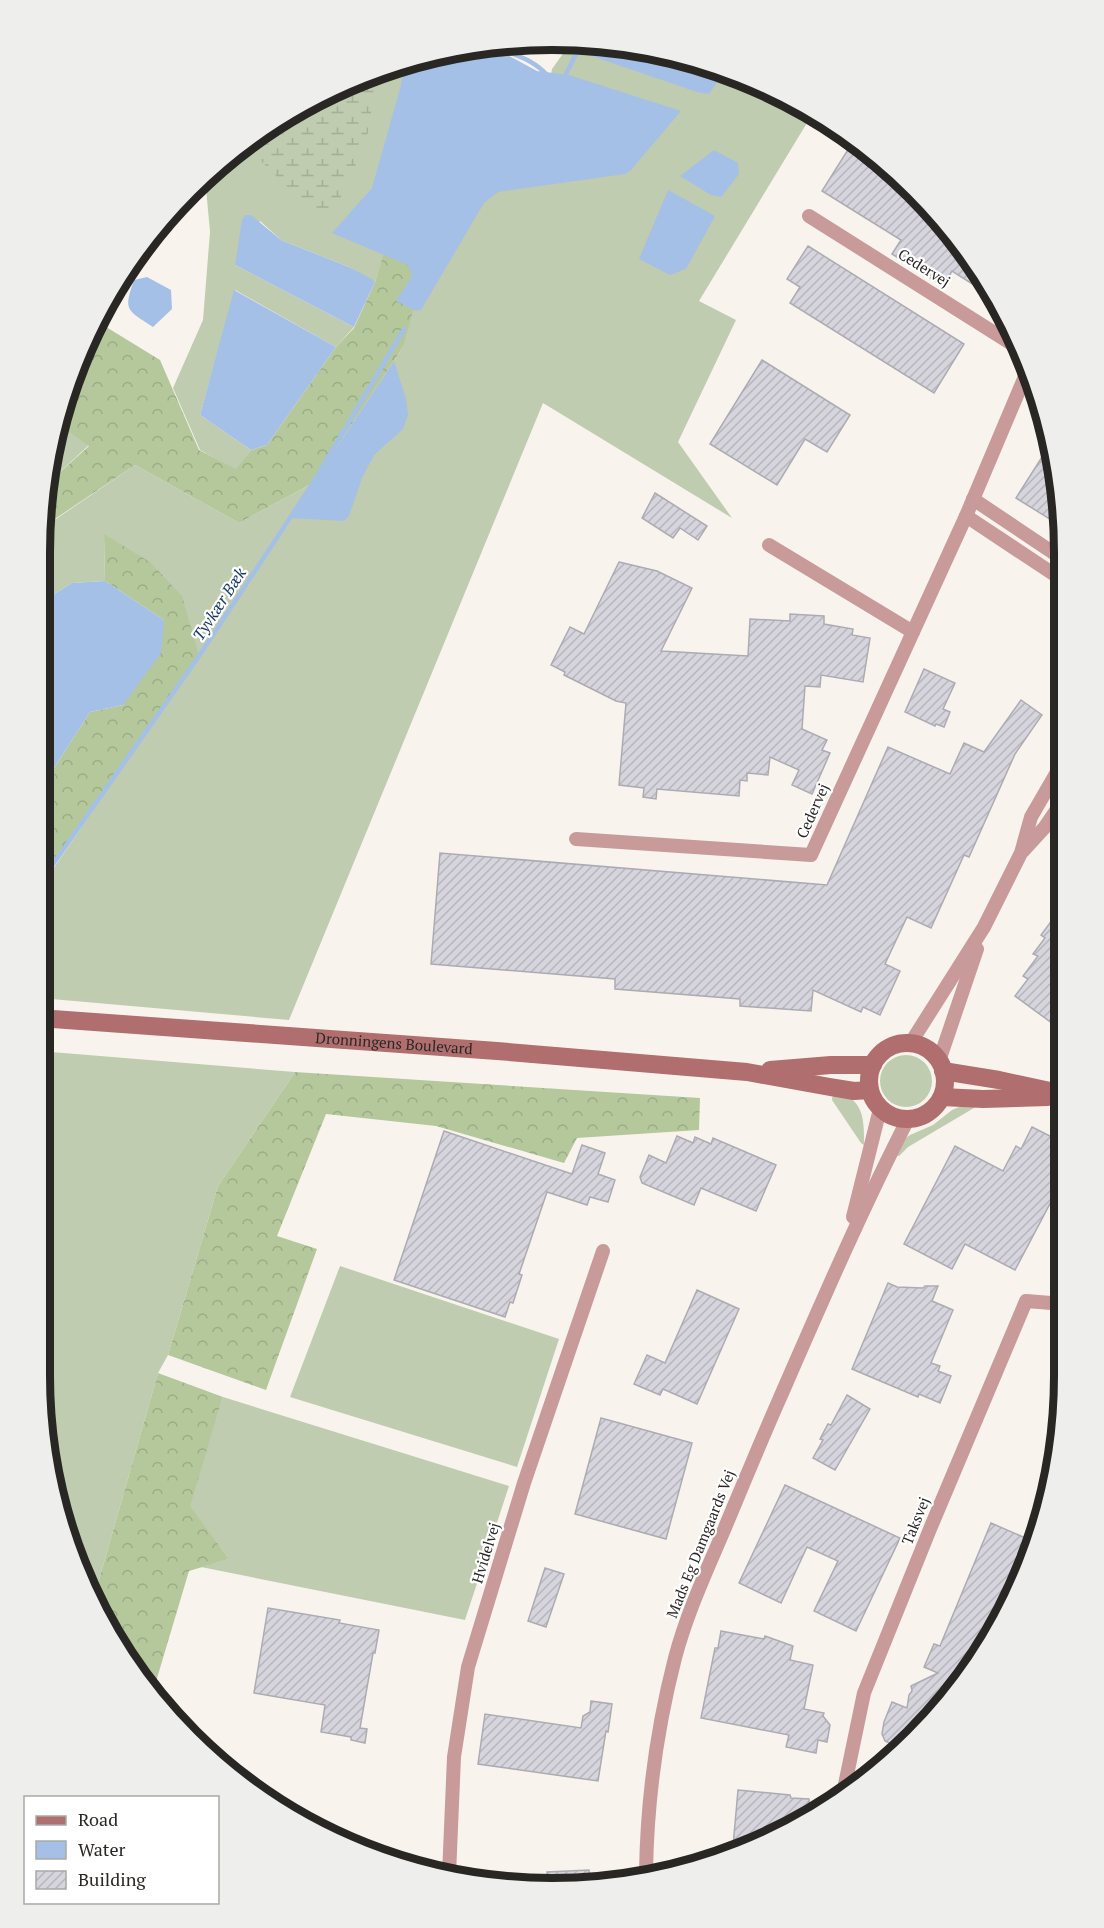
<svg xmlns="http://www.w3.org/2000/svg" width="1104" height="1928" viewBox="0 0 1104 1928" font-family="'PT Serif',serif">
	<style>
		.grass { fill: #bfccaf }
		.forest { fill: url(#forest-crowns) }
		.wetland { fill: url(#wetland-marsh) }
		.water { fill: #a4c0e7 }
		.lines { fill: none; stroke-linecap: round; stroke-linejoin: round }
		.stream { stroke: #a4c0e7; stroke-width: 4.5 }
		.building { fill: url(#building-hatch); stroke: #adabb2; stroke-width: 1.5 }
		.street { stroke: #c99a9a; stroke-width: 14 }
		.secondary { stroke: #b06e6f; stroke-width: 18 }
		.labels { text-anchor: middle; stroke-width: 4.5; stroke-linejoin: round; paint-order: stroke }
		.street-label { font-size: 15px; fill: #292724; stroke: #fff }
		.water-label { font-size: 16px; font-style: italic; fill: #183a6a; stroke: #fff }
		.rim { fill: none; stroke: #292724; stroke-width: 8 }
	</style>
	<defs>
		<pattern id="forest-crowns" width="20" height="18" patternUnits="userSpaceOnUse" patternTransform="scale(1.5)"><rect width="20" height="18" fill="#b4c89c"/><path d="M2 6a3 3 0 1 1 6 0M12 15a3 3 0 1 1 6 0" fill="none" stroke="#9bac86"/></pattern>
		<pattern id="wetland-marsh" width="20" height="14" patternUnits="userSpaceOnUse" patternTransform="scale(1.5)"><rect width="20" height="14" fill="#bfccaf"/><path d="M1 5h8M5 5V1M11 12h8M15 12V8" fill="none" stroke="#a4af96"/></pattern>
		<pattern id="building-hatch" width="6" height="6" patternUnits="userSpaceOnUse" patternTransform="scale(1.5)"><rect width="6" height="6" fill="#d6d4dc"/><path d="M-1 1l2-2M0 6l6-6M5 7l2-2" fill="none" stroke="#b8b6bd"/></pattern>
	</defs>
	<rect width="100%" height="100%" fill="#f8f4ed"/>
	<g class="grass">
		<path d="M572,41l80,8 96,29 65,35 -114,188 37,19 -58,122 54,76 -189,-115 -254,617 -249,-22v-110l159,-232 -95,-122 1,47 -33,2 -32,20v-73l95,-65 104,58 74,-40 90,-136 -17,-97 -11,32 -26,-15 -68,-27 -21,-19 -25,44 119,62 -18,20 -101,-57 -35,125 51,35 -15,20 -36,-20 -27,-62 30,-68 7,-88 -5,-55 62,-51 88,-48 97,-29 97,35 3,-15z"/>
		<path d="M59,425l30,20 -42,39z"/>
		<path d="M39,1051l256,21 -77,114 -50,169 -10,18 -63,221 -29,-53 -27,-165z"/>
		<circle cx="906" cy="1081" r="26"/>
		<path d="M833,1092c6,2 13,4 18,7 14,9 13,31 13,46l-3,-2 -29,-43z"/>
		<path d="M979,1105l-71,42 -9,9 -5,-1 7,-14 9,-6 23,-10 19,-15 7,-3z"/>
		<path d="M340,1266l219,73 -42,128 -227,-70z"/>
		<path d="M223,1397l286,89 -44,134 -264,-53 28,-8 -40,-53z"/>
	</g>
	<g class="forest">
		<path d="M385,250l40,18 -22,79 -90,136 -74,40 -104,-58 -95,64v-11l7,-34 42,-38 -30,-21 7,-38 32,-65 62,38 39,90 37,19 15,-19 16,-5 69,-98 18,-19 21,-46z"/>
		<path d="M104,534l46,28 32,34 17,60 -149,211 -10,32v-109l50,-78 33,-7 41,-85 -59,-39z"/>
		<path d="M295,1072l405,26 -1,32 -122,8 -13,25 -128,-37 -110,-12 -49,122 40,13 -51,141 -98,-35 50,-169z"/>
		<path d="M158,1373l65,24 -33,109 39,53 -40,12 -37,124 -7,-7 -50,-94z"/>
	</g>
	<path class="wetland" d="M378,71l-12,72 -39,83 -74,-73 14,-27 88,-48z"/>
	<g class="water">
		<path d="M580,42l72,7 73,22 -16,23 -12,-2 -123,-42z"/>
		<path d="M489,45l48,26 32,4 112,36 -50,59 -6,4 -127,18 -14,11 -63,107 -5,1 -20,-10 16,-25 -4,-11 -76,-32 40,-45 29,-103 3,-22 48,-14z"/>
		<path d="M714,150l24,13 1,11 -18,23 -10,-2 -31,-19z"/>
		<path d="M668,190l47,26 -29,53 -16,6 -31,-16z"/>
		<path d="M245,215h6l30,25 68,27 23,12 3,3 -21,45 -119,-62 7,-45z"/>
		<path d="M147,277l24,13 1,19 -19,18c-26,-17 -30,-16 -19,-47z"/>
		<path d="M234,290l102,57 -69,98 -16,5 -51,-35z"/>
		<path d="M394,361l12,38 2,16 -5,14 -29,26 -12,23 -13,38 -5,5 -54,-3z"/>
		<path d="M105,581l59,39 -3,33 -38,52 -33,7 -50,78v-187l32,-20z"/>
	</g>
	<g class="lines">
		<g class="stream">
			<path d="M491,45c23,11 40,12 57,31"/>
			<path d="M564,78l15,-30"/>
			<path d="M40,883l159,-227 114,-173 91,-154"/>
		</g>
	</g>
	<g class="building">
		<path d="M854,140l61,49 68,89 -6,9 -25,-16 -9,15 -51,-32 9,-14 -79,-49z"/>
		<path d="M808,246l156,98 -30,49 -144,-90 10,-16 -13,-8z"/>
		<path d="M762,360l88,55 -23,37 -22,-13 -28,46 -67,-41z"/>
		<path d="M1049,446l15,72v10l-48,-30z"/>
		<path d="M655,493l52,33 -9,14 -18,-12 -7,10 -31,-20z"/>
		<path d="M619,562l38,9 35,17 -31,63 87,5 2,-37 40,2v-7l34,2v8l29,5 -1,6 18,3 -7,44 -42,-7 -1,12 -15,-1 -3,43 25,11 -5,10 8,3 -18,41 -20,-9 7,-15 -29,-13 -2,18 -21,-2v8l-7,-1 -1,16 -82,-7 -1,10 -13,-2 1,-9 -25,-3 7,-82 -10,-2 -52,-26 1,-3 -14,-7 19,-38 14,7z"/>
		<path d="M924,669l31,14 -12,26 7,3 -6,15 -8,-3 -1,2 -30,-14z"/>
		<path d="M1021,700l21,15 -27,39 -46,103 -5,-2 -33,73 -24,-11 -22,47 15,7 -20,44 -17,-8 -2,5 -48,-22 -2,21 -71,-5v-7l-125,-10v-10l-184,-15 9,-111 387,32 61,-138 62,27 14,-31 20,9z"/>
		<path d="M1064,904v128l-49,-36 13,-17 -5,-3 15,-20 -5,-2 12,-16 -4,-3z"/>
		<path d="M1032,1127l26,13 -8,15 14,7v15l-49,93 -50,-26 -13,25 -48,-25 51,-98 48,25 13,-25 5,3z"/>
		<path d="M444,1131l128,43 10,-29 23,8 -7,21 17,6 -7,22 -18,-5 -3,8 -40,-13 -28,82 3,1 -9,28 -3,-1 -5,15 -111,-37z"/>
		<path d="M677,1136l16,7 2,-6 16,7 2,-6 63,27 -20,46 -55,-23 -7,17 -52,-22 -2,-6 9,-22 17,8z"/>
		<path d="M888,1283l9,4 26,1 2,-2h13l-6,15 21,9 -22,53 9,3 -2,5 13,5 -11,27 -21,-9 -1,3 -66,-28z"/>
		<path d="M697,1290l42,19 -42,95 -34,-15 -3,6 -26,-11 13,-29 18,8z"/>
		<path d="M847,1395l23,14 -35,61 -22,-12 10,-18 -3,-1 8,-15 3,1z"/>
		<path d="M601,1418l91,25 -26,96 -91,-25z"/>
		<path d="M785,1485l115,53 -44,93 -42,-20 24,-50 -31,-14 -26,56 -42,-20z"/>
		<path d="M991,1523l46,20 -58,118 -81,86 -13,-6 -3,-7 2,-12 8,-20 15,6 2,-13 3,-4 -1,-5 27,-13 -14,-6 10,-23 6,2z"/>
		<path d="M545,1568l19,6 -18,53 -18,-6z"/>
		<path d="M268,1608l72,12 -1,3 40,7 -4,23h-2l-13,75 7,1 -2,14 -14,-3v-3l-30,-5 4,-27 -71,-12z"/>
		<path d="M721,1631l43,8 1,-3 28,10 -3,14 23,5 -9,44 20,4 -1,3 7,9 -3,17 -9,-2 -2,13 -30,-6 3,-12 -88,-17 14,-70h3z"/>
		<path d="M591,1701l21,3 -4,28 -2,-1 -8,50 -120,-17 7,-50 96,14 2,-12 7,-4z"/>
		<path d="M738,1790l52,5 1,3 18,1v13l-65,35 -11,-1z"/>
		<path d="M589,1870l1,13 -42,5 -1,-16z"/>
	</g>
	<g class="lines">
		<g class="street">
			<path d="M809,216l211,133"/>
			<path d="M973,499l91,61"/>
			<path d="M966,516l98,65"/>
			<path d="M769,545l144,87"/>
			<path d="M576,839l235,16 155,-339 63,-149"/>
			<path d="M1023,851l22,-24 19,-28"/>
			<path d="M910,1044l74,-117 37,-74 10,-36 33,-57"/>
			<path d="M939,1061l38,-112"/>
			<path d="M853,1217l27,-108"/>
			<path d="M843,1794l21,-101 66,-164 96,-228 38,3"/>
			<path d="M646,1873c1,-72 11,-145 29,-215 12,-45 31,-86 49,-128 18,-43 36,-87 55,-130 41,-94 82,-189 129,-281"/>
			<path d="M449,1875l5,-118 14,-90 56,-184 79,-232"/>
		</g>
		<g class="secondary">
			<path id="s1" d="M39,1018l458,33 250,21 83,15 24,4 16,-1"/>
			<circle cx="907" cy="1081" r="38"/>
			<path d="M770,1070l61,-5h42"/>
			<path d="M943,1071l56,9 65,14"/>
			<path d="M942,1097l41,2 65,-2"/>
		</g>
	</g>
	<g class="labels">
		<g class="street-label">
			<text transform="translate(924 268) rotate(32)" y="5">Cedervej</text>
			<text transform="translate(813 811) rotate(-66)" y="5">Cedervej</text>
			<text dy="5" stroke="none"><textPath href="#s1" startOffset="356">Dronningens Boulevard</textPath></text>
			<text transform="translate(916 1521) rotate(-68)" y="5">Taksvej</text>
			<text transform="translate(701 1544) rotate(-68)" y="5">Mads Eg Damgaards Vej</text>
			<text transform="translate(486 1553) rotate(-73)" y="5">Hvidelvej</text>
		</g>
		<g class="water-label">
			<text transform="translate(219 604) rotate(-57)" y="6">Tyvkær Bæk</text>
		</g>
	</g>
	<path d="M0 0H1104V1928H0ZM552 50H552A502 502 0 0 1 1054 552V1376A502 502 0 0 1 552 1878H552A502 502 0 0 1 50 1376V552A502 502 0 0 1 552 50Z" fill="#eeeeed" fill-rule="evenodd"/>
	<path class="rim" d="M552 50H552A502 502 0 0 1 1054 552V1376A502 502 0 0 1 552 1878H552A502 502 0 0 1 50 1376V552A502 502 0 0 1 552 50Z"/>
	<rect x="24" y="1796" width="195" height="108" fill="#ffffff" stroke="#a9a9a7" stroke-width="1.5"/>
	<rect x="36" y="1816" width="30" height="9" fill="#b06e6f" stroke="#a9a9a7" stroke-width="1.5"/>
	<text x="78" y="1826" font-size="18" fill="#292724">Road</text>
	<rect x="36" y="1841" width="30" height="18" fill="#a4c0e7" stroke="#a9a9a7" stroke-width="1.5"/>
	<text x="78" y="1856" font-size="18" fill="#292724">Water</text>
	<rect x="36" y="1871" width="30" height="18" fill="url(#building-hatch)" stroke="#a9a9a7" stroke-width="1.5"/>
	<text x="78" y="1886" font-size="18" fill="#292724">Building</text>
</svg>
